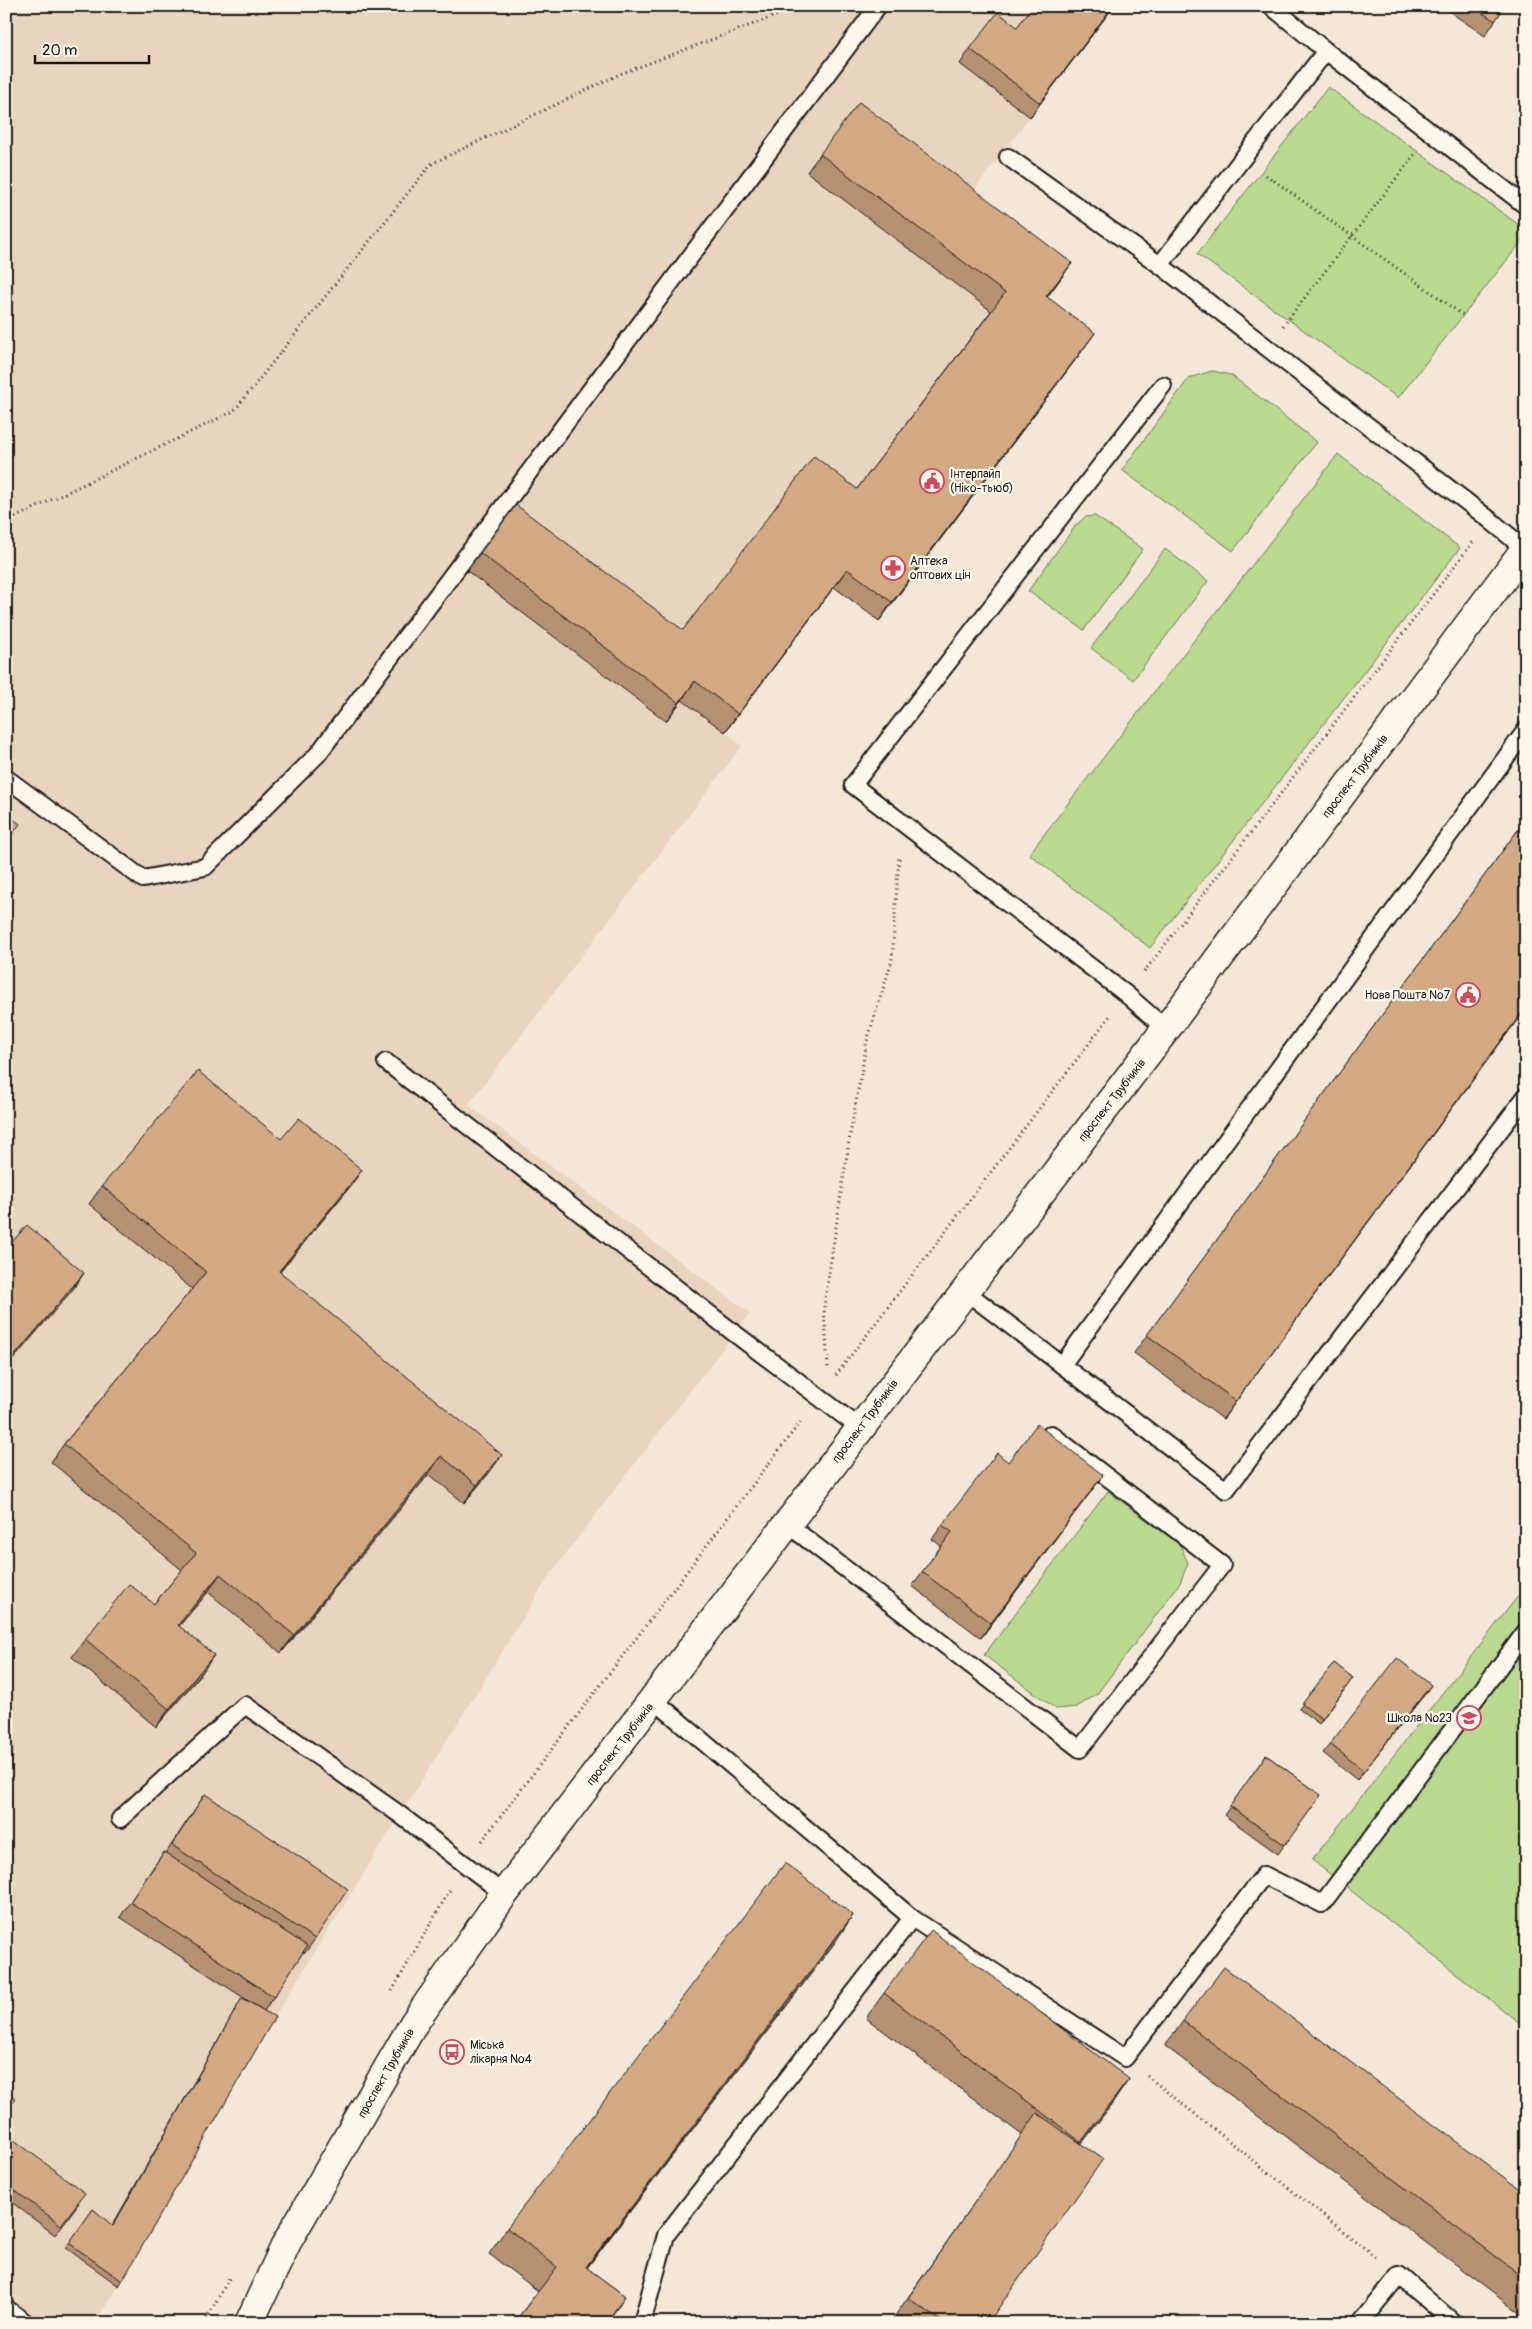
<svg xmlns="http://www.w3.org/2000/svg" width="1532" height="2329" viewBox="0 0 1532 2329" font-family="Pangolin,sans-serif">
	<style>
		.built { fill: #e9d4be }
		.green { fill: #bbd890; stroke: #6c7a56 }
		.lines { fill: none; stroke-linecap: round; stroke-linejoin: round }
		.lane-casing { stroke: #1c1c1c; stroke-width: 20 }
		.secondary-casing { stroke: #1c1c1c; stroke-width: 31 }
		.path { stroke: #1c1c1c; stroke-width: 3; stroke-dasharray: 1 4; stroke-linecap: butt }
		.lane { stroke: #fbf7ec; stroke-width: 16 }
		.secondary { stroke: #fbf7ec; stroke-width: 28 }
		.wall { fill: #b59171; stroke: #1c1c1c }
		.shaded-wall { fill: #93765c; stroke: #1c1c1c }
		.building { fill: #d2a983; stroke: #1c1c1c }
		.labels { text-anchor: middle; stroke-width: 4.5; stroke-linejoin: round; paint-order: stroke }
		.poi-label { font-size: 12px; fill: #1c1c1c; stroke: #fbf7ec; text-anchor: start }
		.street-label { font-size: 12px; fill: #1c1c1c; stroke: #fbf7ec }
	</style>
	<rect width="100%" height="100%" fill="#f3e7d7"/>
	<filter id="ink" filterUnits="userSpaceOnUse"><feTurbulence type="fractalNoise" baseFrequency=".02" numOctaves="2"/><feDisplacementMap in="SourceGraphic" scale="10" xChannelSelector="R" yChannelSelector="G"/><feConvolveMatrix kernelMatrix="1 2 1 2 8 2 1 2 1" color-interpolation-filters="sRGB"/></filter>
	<g filter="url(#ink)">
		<path class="built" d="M6,6h1108l-153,201 98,74 -224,306 -110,145 17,14 -274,359 282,208 -199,260 -280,449 -152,264 -25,37h-88z"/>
		<g class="green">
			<path d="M1328,87l198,143v6l-128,162 -201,-144z"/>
			<path d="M1212,371l19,4 86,67 -84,109 -111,-81 67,-92z"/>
			<path d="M1338,454l122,94 -310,400 -121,-94z"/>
			<path d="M1095,516l48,33 -59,81 -56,-39 48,-66 9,-8z"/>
			<path d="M1165,549l43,32 -75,99 -42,-32z"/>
			<path d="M1108,1491l72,54 8,18 -8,20 -83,111 -20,13 -21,2 -72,-54z"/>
			<path d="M1526,1586v442l-214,-168z"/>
		</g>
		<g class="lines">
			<defs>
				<g id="lane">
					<path d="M1271,6l55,45"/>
					<path d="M1008,157l152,108"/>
					<path d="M1163,385l-310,400 273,209 40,35"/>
					<path d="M1525,549l-35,-29 -330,-255 166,-214 200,155"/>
					<path d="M6,778l137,101 62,-12 113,-113 560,-748"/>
					<path d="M386,1062l348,271 126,95"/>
					<path d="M965,1291l261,199 300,-394"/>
					<path d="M1062,1365l464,-635"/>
					<path d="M787,1524l293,225 142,-184 -171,-131"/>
					<path d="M120,1819l125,-114 154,109 105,80"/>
					<path d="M912,1918l213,140 139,-183 58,29 204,-273"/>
					<path d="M6,2308l20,15"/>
					<path d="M642,2323l24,-88 246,-317 -258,-218"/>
					<path d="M1360,2323l39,-48 55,48"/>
				</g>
				<path id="secondary" d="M249,2323l38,-81 127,-219 90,-129 662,-865 360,-481"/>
			</defs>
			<use href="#lane" class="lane-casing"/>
			<use href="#secondary" class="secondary-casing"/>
			<g class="path">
				<path d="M1266,175l197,140"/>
				<path d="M1283,326l132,-172"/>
				<path d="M6,522l228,-111 197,-247 189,-90 182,-68"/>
				<path d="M1144,972l329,-430"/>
				<path d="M828,1367l-4,-61 26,-171 17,-94 25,-81 7,-104"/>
				<path d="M836,1375l274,-359"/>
				<path d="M482,1841l320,-421"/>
				<path d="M392,1991l59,-103"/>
				<path d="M1147,2076l230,182"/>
				<path d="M204,2323l27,-48"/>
			</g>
			<use href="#lane" class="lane"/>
			<use href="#secondary" class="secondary"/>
		</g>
		<g class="wall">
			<path d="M1114,6l-84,111 -70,-53 10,-15 47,-22z"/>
			<path d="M1441,6h64l-20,30z"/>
			<path d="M820,154l252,109 -25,34 35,54 -203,270 -45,-34 -109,145 -43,-32 -16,21 -199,-150 13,-18 203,77 174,-141 134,-178 -184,-139z"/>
			<path d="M1526,819v189l-303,411 -89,-66z"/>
			<path d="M281,1139l68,49 -69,84 209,201 -25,30 -35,-29 -148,179 -73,-61 -29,34 23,47 -46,54 -84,-70 13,-18 69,-35 28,-34 -131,-108 13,-18 128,-155 -103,-85 13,-18z"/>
			<path d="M1008,1462l95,13 -122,163 -69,-52 29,-40 -9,-7 10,-14z"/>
			<path d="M1334,1663l19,15 -34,46 -20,-15z"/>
			<path d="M1424,1695l-67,85 -34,-27 7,-9z"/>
			<path d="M1266,1755l55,40 -43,59 -54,-39z"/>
			<path d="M205,1794l110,145 -10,14 -2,-1 -39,59 -144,-94 34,-51 10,-14 2,1z"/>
			<path d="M836,1941l-249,327 38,28 -18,27h-93l24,-32 -49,-37 18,-26z"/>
			<path d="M884,1993l245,86 -17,25 -31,40 -93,179h-98l132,-188 -156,-117z"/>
			<path d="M242,1998l-120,283 -3,5 -53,-38 27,-39 19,17z"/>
			<path d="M1183,2021l343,173v124l-361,-272z"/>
			<path d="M6,2134l73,69 -24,32 -49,-37z"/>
		</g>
		<g class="shaded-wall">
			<path d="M1113,6h1l-84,111 10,-14z"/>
			<path d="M1072,263l-13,18 -25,34 12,-19z"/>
			<path d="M1095,333l-13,18 -203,270 13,-19z"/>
			<path d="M847,569l-13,18 -109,145 13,-18z"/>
			<path d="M695,681l-13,19 -16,21 13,-18z"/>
			<path d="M1526,1007v1l-303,411 13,-18z"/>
			<path d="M362,1170l-13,18 -83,101 13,-18z"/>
			<path d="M84,1273l-10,15 -68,80v-2z"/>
			<path d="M502,1455l-13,18 -25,30 13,-18z"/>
			<path d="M441,1456l-12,18 -148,179 13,-18z"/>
			<path d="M1103,1475l-10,14 -112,149 10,-15z"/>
			<path d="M220,1574l-12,18 -43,51 13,-18z"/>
			<path d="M214,1655l-12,18 -46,54 13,-18z"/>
			<path d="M1431,1685l-7,10 -67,85 7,-9z"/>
			<path d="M853,1915l-17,26 -268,351 18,-25z"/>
			<path d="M1129,2079l-17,25 -48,63 17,-25z"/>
		</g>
		<g class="building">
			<path d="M1033,6h80l-73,97 -70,-54 28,-37 19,15z"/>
			<path d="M1472,6h33l-10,15z"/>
			<path d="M859,102l213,161 -26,33 49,37 -203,269 -45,-33 -109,145 -43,-33 -16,22 -199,-150 36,-48 167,125 131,-174 43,33 148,-196 -185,-139z"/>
			<path d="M6,814l14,10 -14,19z"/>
			<path d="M1526,819v188l-290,394 -89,-66z"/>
			<path d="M198,1071l83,68 18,-21 63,52 -83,101 223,184 -25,30 -36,-29 -147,179 -74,-61 -42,51 36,30 -45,54 -84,-70 44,-55 25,20 42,-51 -132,-109 142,-172 -104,-86z"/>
			<path d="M27,1225l57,48 -78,93v-117z"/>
			<path d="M1037,1424l66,51 -112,148 -69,-51 30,-40 -10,-7 55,-72 11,9z"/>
			<path d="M1397,1658l34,27 -67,86 -34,-27z"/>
			<path d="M1334,1663l19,15 -31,41 -20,-15z"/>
			<path d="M1266,1755l55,40 -36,50 -55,-39z"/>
			<path d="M205,1794l143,95 -33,50 -143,-94z"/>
			<path d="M164,1852l143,94 -33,51 -144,-95z"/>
			<path d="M785,1863l68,52 -267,352 39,29 -19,27h-83l-6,-4 40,-52 -50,-39z"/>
			<path d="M931,1930l198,149 -48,63 -197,-149z"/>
			<path d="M1224,1967l302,227v85l-343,-258z"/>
			<path d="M242,1998l33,19 -153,264 -53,-38 24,-34 20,17z"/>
			<path d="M6,2091l10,7 -10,14z"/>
			<path d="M1037,2113l66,46 -115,164h-44l-36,-25z"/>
			<path d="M6,2134l79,59 -24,32 -55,-41z"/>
		</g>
	</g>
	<defs>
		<symbol id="civic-ring" viewBox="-11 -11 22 22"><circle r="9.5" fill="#fbf7ec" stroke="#d1495b" stroke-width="1.5"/><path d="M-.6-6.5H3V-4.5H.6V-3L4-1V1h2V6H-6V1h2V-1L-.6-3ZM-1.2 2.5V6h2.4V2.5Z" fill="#d1495b"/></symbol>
		<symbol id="pharmacy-ring" viewBox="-11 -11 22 22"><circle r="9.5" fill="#fbf7ec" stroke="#d1495b" stroke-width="1.5"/><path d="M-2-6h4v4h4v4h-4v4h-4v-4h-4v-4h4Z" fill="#d1495b"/></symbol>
		<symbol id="school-ring" viewBox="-11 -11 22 22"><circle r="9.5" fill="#fbf7ec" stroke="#d1495b" stroke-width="1.5"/><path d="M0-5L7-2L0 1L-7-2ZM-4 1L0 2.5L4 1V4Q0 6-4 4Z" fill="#d1495b"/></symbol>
		<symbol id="bus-ring" viewBox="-11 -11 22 22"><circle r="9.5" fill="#fbf7ec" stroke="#d1495b" stroke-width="1.5"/><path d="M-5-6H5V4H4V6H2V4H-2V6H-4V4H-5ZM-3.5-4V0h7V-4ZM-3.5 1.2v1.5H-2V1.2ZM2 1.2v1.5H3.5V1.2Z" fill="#d1495b"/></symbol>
	</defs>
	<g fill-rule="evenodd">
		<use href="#civic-ring" x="918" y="467" width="28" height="28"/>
		<use href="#pharmacy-ring" x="879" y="554" width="28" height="28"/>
		<use href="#civic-ring" x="1454" y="981" width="28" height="28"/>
		<use href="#school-ring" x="1455" y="1704" width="28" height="28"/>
		<use href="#bus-ring" x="438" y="2038" width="28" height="28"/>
	</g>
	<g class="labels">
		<g class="poi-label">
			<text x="950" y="478">Інтерпайп<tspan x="950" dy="14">(Ніко-тьюб)</tspan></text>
			<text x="910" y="565">Аптека<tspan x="910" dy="14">оптових цін</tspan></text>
			<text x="1450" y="999" text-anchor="end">Нова Пошта №7</text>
			<text x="1452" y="1722" text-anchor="end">Школа №23</text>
			<text x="470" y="2049">Міська<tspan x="470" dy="14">лікарня №4</tspan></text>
		</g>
		<g class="street-label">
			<text transform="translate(1355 776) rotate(-53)" y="4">проспект Трубників</text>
			<text transform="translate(1112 1100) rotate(-52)" y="4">проспект Трубників</text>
			<text transform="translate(865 1421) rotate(-53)" y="4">проспект Трубників</text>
			<text transform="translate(620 1744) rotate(-52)" y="4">проспект Трубників</text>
			<text transform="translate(386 2073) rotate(-60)" y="4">проспект Трубників</text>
		</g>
	</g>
	<rect width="1532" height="2329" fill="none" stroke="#fbf7ec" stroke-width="25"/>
	<rect x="12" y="12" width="1507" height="2304" fill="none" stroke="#1c1c1c" stroke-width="2" filter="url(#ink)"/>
	<path d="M35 55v8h114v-8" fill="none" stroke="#1c1c1c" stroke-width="2.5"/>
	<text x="42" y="55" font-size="15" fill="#1c1c1c" stroke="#fbf7ec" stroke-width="4" paint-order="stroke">20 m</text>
</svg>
